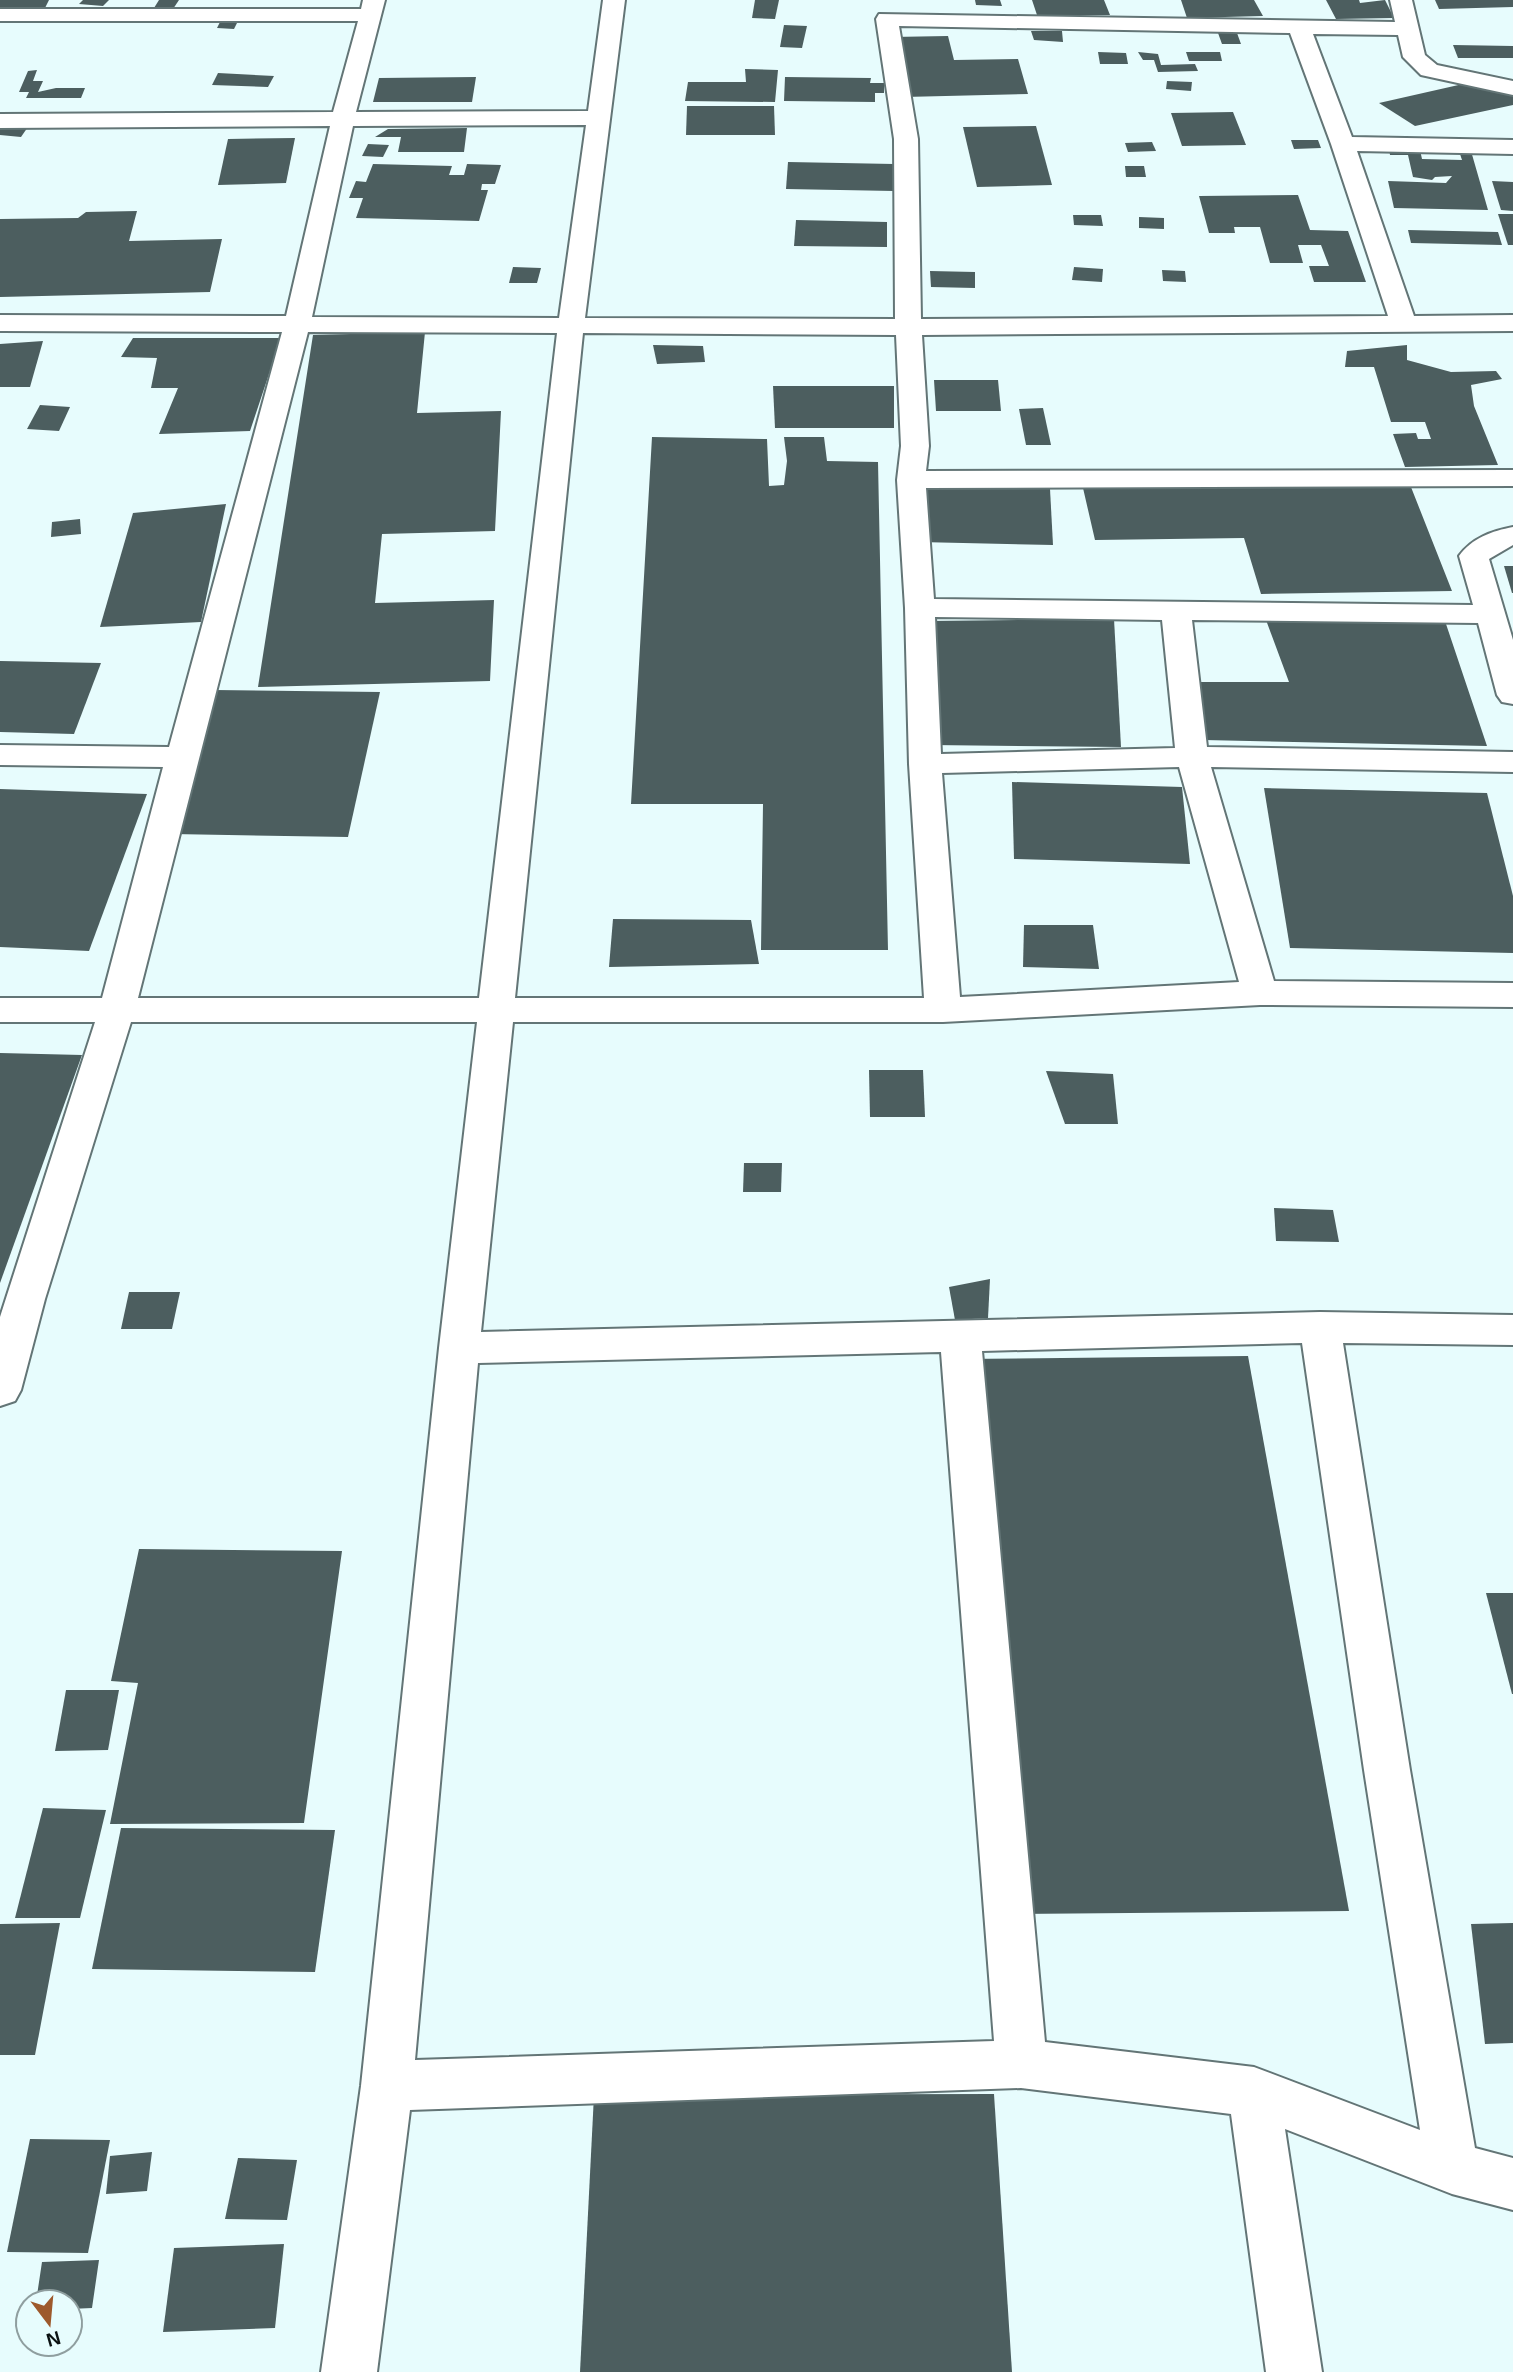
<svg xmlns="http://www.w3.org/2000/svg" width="1513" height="2372" viewBox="0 0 1513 2372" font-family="Arial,sans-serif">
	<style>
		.building { fill: #4c5e5f }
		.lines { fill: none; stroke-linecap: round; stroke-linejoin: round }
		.minor-casing { stroke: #637576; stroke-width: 4 }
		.minor { fill: #fff; fill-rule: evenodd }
	</style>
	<rect width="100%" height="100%" fill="#e7fcfd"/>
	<g class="building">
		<path d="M0,0h49l-5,10h-44z"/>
		<path d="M83,0h26l-6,6 -24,-2z"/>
		<path d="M159,0h20l-6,9 -19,-1z"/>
		<path d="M755,0h24l-4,19 -23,-1z"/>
		<path d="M975,0h25l2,6 -26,-1z"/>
		<path d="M1032,0h72l6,15h-73z"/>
		<path d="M1181,0h73l9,16 -76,2z"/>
		<path d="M1326,0h33l1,3 25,-3 9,18 -58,1z"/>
		<path d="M1435,0h78v7l-74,2z"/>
		<path d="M221,20l17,1 -4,8 -17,-1z"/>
		<path d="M784,25l23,1 -5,22 -22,-1z"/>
		<path d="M1031,31h31l1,11 -29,-2z"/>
		<path d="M1218,33h19l4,11h-19z"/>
		<path d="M948,36l6,24 64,-1 10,35 -124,3 -12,-60z"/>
		<path d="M1453,45l60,1v12h-55z"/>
		<path d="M1098,52l28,1 2,11h-28z"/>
		<path d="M1138,52l20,2 3,11 34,-1 3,7 -40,1 -4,-12h-11z"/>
		<path d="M1186,52h34l2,9h-33z"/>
		<path d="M745,69l33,1 -3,32 -90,-1 3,-19h58z"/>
		<path d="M37,70l-4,11h10l-5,11 18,-4h29l-4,10h-55l3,-6h-10l9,-21z"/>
		<path d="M218,73l56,3 -6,11 -56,-2z"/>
		<path d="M476,77l-4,25h-99l6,-24z"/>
		<path d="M785,77l86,1 -1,5h14v10h-9v9l-91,-1z"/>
		<path d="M1485,79l28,16v10l-98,21 -36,-23z"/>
		<path d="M1167,81l25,1 -1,9 -25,-2z"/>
		<path d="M687,106h87l1,29h-89z"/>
		<path d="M1233,112l13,33 -64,1 -11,-33z"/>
		<path d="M30,124l-9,13 -21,-2v-8z"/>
		<path d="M1036,126l16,59 -75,2 -14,-60z"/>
		<path d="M467,128l-3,24h-66l3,-15h-26l13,-8z"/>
		<path d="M295,138l-9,45 -68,2 10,-46z"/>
		<path d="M1291,140h27l3,8 -27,1z"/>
		<path d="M1152,142l4,9 -28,1 -3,-9z"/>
		<path d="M368,144l21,1 -6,12 -21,-1z"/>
		<path d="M1389,149l31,1 2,9 40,1 -3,-9h12l17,59 -94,-2 -6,-27 58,2 6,-7 -17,1 -3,3 -19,-3 -5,-22h-18z"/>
		<path d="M788,162l106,2v27l-108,-2z"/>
		<path d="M373,164l79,2 -3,9h15l3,-11 34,1 -6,19h-13l-1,6h7l-9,31 -123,-3 7,-20h-14l7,-17 10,1z"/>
		<path d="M1125,166h19l2,11h-20z"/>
		<path d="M1492,181l21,1v29l-12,-1z"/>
		<path d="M1298,195l12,35 38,1 18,51h-52l-5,-16h20l-8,-21h-23l5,18h-33l-10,-36h-26l1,6h-26l-10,-37z"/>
		<path d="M137,211l-8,30 93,-2 -12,53 -210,5v-78l78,-1 8,-6z"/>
		<path d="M1498,214h15v31h-5z"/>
		<path d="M1073,215h28l2,11 -29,-1z"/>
		<path d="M1139,217l25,1v11l-25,-1z"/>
		<path d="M796,220l91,2v25l-93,-1z"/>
		<path d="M1408,230l90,2 4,13 -91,-2z"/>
		<path d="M513,267l28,1 -4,15h-28z"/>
		<path d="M1074,267l29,2 -1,13 -30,-2z"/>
		<path d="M1162,270l23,1 1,11 -23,-1z"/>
		<path d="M930,271l45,1v16l-44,-1z"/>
		<path d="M425,332l-8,81 84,-2 -6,120 -113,3 -7,69 119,-3 -4,81 -232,6 55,-352z"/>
		<path d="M133,338h148l-31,93 -91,3 19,-46h-27l6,-30 -36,-1z"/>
		<path d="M43,341l-13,46h-30v-43z"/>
		<path d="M653,345l50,1 2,16 -48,2z"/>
		<path d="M1407,345v15l44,12 45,-1 6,8 -31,6 3,21 24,59 -93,2 -12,-33 23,-1 2,6h13l-6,-17h-34l-17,-55h-29l2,-16z"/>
		<path d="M934,380h64l3,31h-65z"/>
		<path d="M773,386h121v42h-119z"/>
		<path d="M40,405l30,2 -11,24 -32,-2z"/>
		<path d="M1043,408l8,37h-25l-7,-36z"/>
		<path d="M652,437l115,2 2,47 15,-1 3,-24 -3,-24h40l3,24 51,1 10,488h-127l2,-146h-132z"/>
		<path d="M1409,482l43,109 -191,3 -17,-56 -149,2 -12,-52z"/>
		<path d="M920,486l130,3 3,56 -134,-3z"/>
		<path d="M226,504l-25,118 -101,5 33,-114z"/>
		<path d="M80,519l1,15 -30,3 1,-15z"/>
		<path d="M1504,566h9v27h-1z"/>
		<path d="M1114,619l7,128 -190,-2 -2,-124z"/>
		<path d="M1266,620l180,4 41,122 -283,-6 -16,-58h101z"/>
		<path d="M0,661l101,2 -27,71 -74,-2z"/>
		<path d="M214,690l166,2 -32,145 -176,-3z"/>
		<path d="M1012,782l170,5 8,77 -176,-5z"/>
		<path d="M1264,788l223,5 26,103v57l-223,-5z"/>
		<path d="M0,789l147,5 -58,157 -89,-4z"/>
		<path d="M613,919l138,1 8,44 -150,3z"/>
		<path d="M1024,925h69l6,44 -76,-2z"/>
		<path d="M0,1053l82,2 -82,228z"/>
		<path d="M869,1070h54l2,47h-55z"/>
		<path d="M1046,1071l67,3 5,50h-53z"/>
		<path d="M744,1163h38l-1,29h-38z"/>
		<path d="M1274,1208l59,2 6,32 -63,-1z"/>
		<path d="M990,1279l-2,39 -33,2 -6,-33z"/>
		<path d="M129,1292h51l-8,37h-51z"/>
		<path d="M1248,1356l101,555 -341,3 -47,-555z"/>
		<path d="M139,1549l203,2 -38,272 -194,1 28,-141 -27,-2z"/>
		<path d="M1486,1593h27v101h-1z"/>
		<path d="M66,1690h53l-11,60 -53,1z"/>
		<path d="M43,1808l63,2 -26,108h-65z"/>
		<path d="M121,1828l214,2 -20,142 -223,-3z"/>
		<path d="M60,1923l-25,132h-35v-131z"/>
		<path d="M1513,1923v120l-28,1 -14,-120z"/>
		<path d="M994,2094l18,278h-432l14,-277z"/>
		<path d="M30,2139l80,1 -22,113 -81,-1z"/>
		<path d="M152,2152l-5,39 -41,3 4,-38z"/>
		<path d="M238,2158l59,2 -10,60 -62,-1z"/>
		<path d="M284,2244l-9,84 -112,4 11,-84z"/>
		<path d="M99,2260l-7,48 -22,1v-7h-34l6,-40z"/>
	</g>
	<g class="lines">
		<defs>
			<path id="minor" d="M363,0h22l-29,112 232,-1 15,-111h22l-40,318 310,1 -1,-180 -18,-120 3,-5 516,8 -5,-22h22l13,55 12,10 76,16v14l-92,-20 -18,-18 -5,-22 -85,-1 39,103 161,3v14l-156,-3 57,165 99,-1v16l-591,4 7,111 -3,25 587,-1v16l-587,2 8,111 539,6 -14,-49c13,-18 33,-25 54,-29v18l-24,14 24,81v64l-11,-2 -5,-7 -19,-72 -286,-3 15,127 306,5v20l-302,-5 63,214 239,2v24l-253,-2 -317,17h-430l-32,310 839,-20 193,3v30l-170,-2 67,427 65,378 38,10v52l-61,-16 -167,-65 37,243h-56l-35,-258 -210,-26 -611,22 -33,262h-56l40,-286 78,-738 38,-326h-346l-86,277 -24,91 -6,11 -15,5v-89l95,-295h-95v-24h102l61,-231 -163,-2v-20l169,2 113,-415 -282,-1v-16l286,1 44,-190 -330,2v-14l333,-2 25,-91h-358v-12h361zM899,26l391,7 41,111 57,172 -467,3 -3,-180zM586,125l-27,193 -247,-1 41,-191zM308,332l249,1 -78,665h-341zM583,333l313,2 5,111 -4,34 8,128 4,156 15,234h-409zM935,617l227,3 13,128 -234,6zM1179,767l60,215 -279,15 -18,-224zM1302,1343l62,427 56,360 -166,-63 -209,-25 -63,-691zM941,1352l53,689 -579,19 63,-697z"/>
		</defs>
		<use href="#minor" class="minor-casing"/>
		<use href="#minor" class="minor"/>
	</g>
	<g transform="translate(49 2323) rotate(164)"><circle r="33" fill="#e7fcfd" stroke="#8f9e9f" stroke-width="2"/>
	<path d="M0-5L12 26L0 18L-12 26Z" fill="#9d592c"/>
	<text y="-10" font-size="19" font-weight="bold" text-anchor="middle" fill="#0b1212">N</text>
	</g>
</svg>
